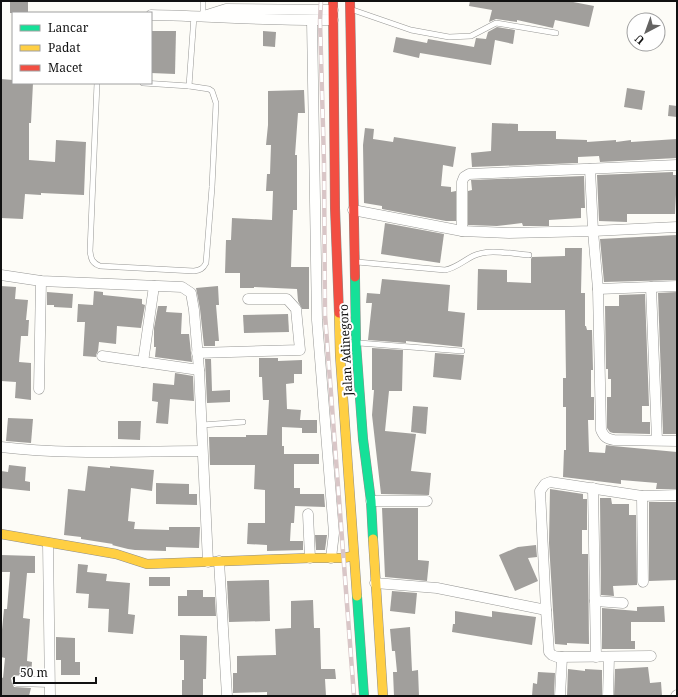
<svg xmlns="http://www.w3.org/2000/svg" width="678" height="697" viewBox="0 0 678 697" font-family="'Noto Serif',serif">
	<style>
		.building { fill: #a19f9c }
		.lines { fill: none; stroke-linecap: round; stroke-linejoin: round }
		.lane-casing { stroke: #979795; stroke-width: 6 }
		.street-casing { stroke: #979795; stroke-width: 11 }
		.fast-casing { stroke: #8e8d8b; stroke-width: 10 }
		.slow-casing { stroke: #8e8d8b; stroke-width: 10 }
		.jam-casing { stroke: #8e8d8b; stroke-width: 10 }
		.lane { stroke: #fffffe; stroke-width: 5 }
		.street { stroke: #fffffe; stroke-width: 10 }
		.fast { stroke: #16e098; stroke-width: 9 }
		.slow { stroke: #ffcf43; stroke-width: 9 }
		.jam { stroke: #f24e42; stroke-width: 9 }
		.rail-casing { stroke: #d9c6c7; stroke-width: 4.5 }
		.rail { stroke: #fff; stroke-width: 3; stroke-dasharray: 9; stroke-linecap: butt }
		.labels { text-anchor: middle; stroke-width: 4; stroke-linejoin: round; paint-order: stroke }
		.street-label { font-size: 12px; fill: #111; stroke: #fff }
	</style>
	<rect width="100%" height="100%" fill="#fdfcf7"/>
	<g class="building">
		<rect x="10" y="1" width="18" height="12"/>
		<path d="M470,1h98l26,5 -5,21 -34,-7 -2,8 -36,-8v2l-21,-3 -7,3 3,-12 -23,-4z"/>
		<path d="M497,27l18,3 -2,14 -18,-4 -4,25 -71,-12 -1,5 -26,-6 3,-15 31,6 1,-4 46,8 2,-9 10,1 2,-7z"/>
		<path d="M151,31h25l-1,43 -24,-1z"/>
		<path d="M263,31l13,1 -1,15 -12,-1z"/>
		<path d="M1,79l12,1v3h20l-2,40h-2v37l26,2 1,-22 30,2 -2,53 -43,-2v2l-16,-1 -2,25 -22,-1z"/>
		<path d="M627,88l18,3 -3,19 -18,-3z"/>
		<path d="M304,90l1,23h-7l-3,42h2v55h-4l-2,57h18v42h-7l-4,-8 -1,-12 -43,-2v1h-14v-15h-15l1,-33h5l1,-22 40,2 1,-29h-7l1,-17h3l1,-29h-5l2,-20v-34z"/>
		<path d="M669,105l8,1v11l-9,-1z"/>
		<path d="M492,123l26,1v7h38v8l31,1v2l29,-2v2l15,-2v2l46,-3v19l-77,4 -1,-6 -21,1v6l-106,4 -1,-14 20,-2z"/>
		<path d="M365,128l9,1 -1,10 20,3 1,-5 62,10 -3,20 -10,-2 -2,21 10,1v5l5,-1v30h-10l-64,-12v-3l-18,-3 -1,-58z"/>
		<path d="M673,172v3h4l-2,39h-48v8l-28,-1 -2,-46z"/>
		<path d="M584,176l1,32h-4v10l-32,2v6h-26l-1,-3 -25,3 -29,-1v-34l4,-1 -1,-10z"/>
		<path d="M385,223l59,11 -4,29 -59,-9z"/>
		<path d="M677,235v45l-73,2 -4,-43z"/>
		<path d="M565,248h17l-1,45h4v33h1l1,4h5l1,40h-2v27h3v23h-6l1,32 16,1 1,-8 7,1 64,6v37h-21l1,-6 -36,-3v4l-58,-7 1,-27h2v-43h-3v-29h3l-1,-68h-88l1,-41 29,1v12l24,1v-24l1,-2 33,-1z"/>
		<path d="M382,279l68,6 -2,26 17,2 -3,34 -56,-6v2l-38,-3 4,-37h-6l1,-10 13,1z"/>
		<path d="M1,286l15,1 -1,12 13,1 -2,20h3l-1,16h-7l-2,26 12,1v37l-16,-2 1,-16 -15,-1z"/>
		<path d="M218,286l1,19h-3l3,36h-4v5h-11l-4,-37 -4,-21z"/>
		<path d="M94,291l9,1v3l39,4v5l3,1 -4,23 -24,-2 -1,18 -17,-2 -1,9 -2,4v2l-13,-1 2,-34h-8l1,-18 15,1z"/>
		<path d="M47,292l26,2 -1,14 -18,-1v-2h-7z"/>
		<path d="M677,292l-1,142h-13l-5,-141z"/>
		<path d="M645,294l4,112h-7v16h8v12l-37,-1 -3,-1 -3,-4v-31h4v-18h-3v-10h-2l-1,-63h14v-11z"/>
		<path d="M158,306h9l-1,6 16,1 -1,21h8l3,28 -37,-5 1,-10h-2v-19z"/>
		<path d="M288,314l1,18 -45,1 -1,-18z"/>
		<path d="M372,348l31,2 -1,41h-13l-4,40 31,3 -5,37 20,2 -2,22 -48,-1 -9,-79 2,-25h-2z"/>
		<path d="M435,353l29,2 -3,25 -28,-3z"/>
		<path d="M259,358h19v3l24,-1v14h-8v9l-8,1 1,25 14,1 -1,10h17v13h-15v-5l-20,-1v19h2v8h35v10h-25v24h6v6h24l1,13 -30,-1 -1,17h-3l-1,18h13v9l-36,1v-6l-20,-1 1,-21h17v-33l-11,-1 1,-24h-45l-1,-28h37v-2h21l2,-35h-6l-1,-23h-3z"/>
		<path d="M205,359h6l1,32 18,-1v12l-23,1z"/>
		<path d="M175,373l18,3 1,25 -24,-2 -2,25 -12,-1 2,-21 -6,-1 1,-18 21,2z"/>
		<path d="M413,406l15,1 -2,27 -15,-2z"/>
		<path d="M8,418l25,1 -2,24 -25,-2z"/>
		<path d="M118,421h23l-1,19 -22,-1z"/>
		<path d="M9,465l17,2 -1,14 5,1v9l-29,-3v-17l7,1z"/>
		<path d="M88,466l22,2v-2l44,4 -2,21 -21,-3 -3,33 7,1 -1,7 35,1v-3h31l-1,21 -33,-1v4l-31,-1 -7,-1 -16,-4 1,-1 -32,-5v-2l-17,-2 4,-46 17,2z"/>
		<path d="M156,483l33,1v10h8v11l-41,-1z"/>
		<path d="M550,489l33,5v5h4v31h-5v24h6l1,90 -22,-1v2l-12,-1 -6,-101z"/>
		<path d="M600,498h11l1,6h17v11h7l1,70 -24,1 1,10 -13,-1z"/>
		<path d="M649,502h28v78l-28,1z"/>
		<path d="M382,508h36v52l11,1 -2,20 -42,-4z"/>
		<path d="M315,535h12l-2,15h-9z"/>
		<path d="M536,545l1,12 -9,1 10,23 -23,10 -16,-36 19,-8z"/>
		<path d="M1,555l34,1v17h-8l-4,45 7,1 -3,42 5,1 -1,13h-17l-3,3v3l3,6 17,1 -2,8h-25l-3,-2v-17l2,1 2,-20 -4,-1v-17l3,-31h3l3,-37h-9z"/>
		<path d="M78,564l10,1 -1,7 20,2 -1,7 24,2 -2,31 7,1 -2,19 -25,-2 1,-23 -21,-1 1,-14 -13,-1z"/>
		<rect x="149" y="577" width="21" height="9"/>
		<path d="M269,580l1,41 -41,1 -2,-41z"/>
		<path d="M187,590h16v7h12l1,19h-38v-20h9z"/>
		<path d="M392,591l25,2 -2,21 -25,-3z"/>
		<path d="M313,600l1,28h6l1,41h14l1,10h-11l1,17h-59v-4l-34,1v-20h4v-17l39,-1 -1,-26 16,-1v-27z"/>
		<path d="M664,606l1,16h-34v19h4v8h-33v-41l35,3v-4z"/>
		<path d="M455,611l37,6v-6l44,6 -4,28 -80,-13 1,-8h2z"/>
		<path d="M410,627l2,44 6,-1 1,26h-25l-1,-24h4l-2,-21h-3l-2,-22z"/>
		<path d="M180,635l27,1 -1,43h-3v17h-21v-16h2v-20h-4z"/>
		<path d="M56,637l19,1v24h5v13h-19v-15h-5z"/>
		<path d="M648,667l2,16 11,-1 1,14h-48l1,-27z"/>
		<path d="M568,669l17,2v-2l17,1v26h-35z"/>
		<path d="M538,672l17,1 -1,23h-22l1,-13 4,1z"/>
	</g>
	<g class="lines">
		<defs>
			<g id="lane">
				<path d="M203,1v15"/>
				<path d="M353,10l58,20 38,7 22,-1 25,-13 60,10"/>
				<path d="M97,83l-7,168c1,8 2,12 10,15l94,5c6,-1 9,-2 12,-8l6,-76 4,-84 -4,-12 -3,-2 -20,-3 -46,-3"/>
				<path d="M189,86l5,-70"/>
				<path d="M357,262l88,8c11,-2 18,-9 28,-14 16,-8 38,-2 56,-1"/>
				<path d="M359,343l103,8"/>
				<path d="M202,425l41,-3"/>
			</g>
			<g id="street">
				<path d="M151,15c61,1 121,6 182,5"/>
				<path d="M207,15l19,-6 107,1"/>
				<path d="M312,21l5,299 17,213 -3,25"/>
				<path d="M590,169l3,62 5,58 3,141c3,7 6,9 13,10l63,1"/>
				<path d="M353,210l109,21 47,2 84,-2 84,-4"/>
				<path d="M462,231v-49l2,-5 5,-3 208,-9"/>
				<path d="M1,275l40,6 141,6 9,6 3,17 5,60 9,192"/>
				<path d="M651,287l6,153"/>
				<path d="M598,289l79,-3"/>
				<path d="M197,353l103,-3 -4,-41 -9,-10h-39"/>
				<path d="M102,356l97,14"/>
				<path d="M143,362l11,-76"/>
				<path d="M39,389l2,-108"/>
				<path d="M1,447c66,8 134,4 201,4"/>
				<path d="M593,488l3,169"/>
				<path d="M642,496l1,86"/>
				<path d="M371,501h56"/>
				<path d="M308,514l2,44"/>
				<path d="M48,543l2,153"/>
				<path d="M219,561l8,135"/>
				<path d="M375,583l62,5 109,22 -6,-119 5,-7 5,-2 92,14 35,-1"/>
				<path d="M595,601l28,2"/>
				<path d="M546,610l3,42 3,3 5,2 94,-1"/>
				<path d="M17,681l32,1"/>
				<path d="M560,696l2,-39"/>
				<path d="M608,696l1,-39"/>
				<path d="M676,696l1,-1"/>
			</g>
			<g id="fast">
				<path d="M355,277l1,66 7,96 8,62 2,38"/>
				<path d="M357,596l7,100"/>
			</g>
			<g id="slow">
				<path d="M339,313l1,42 17,241"/>
				<path d="M1,534l115,20 31,10 163,-6h33l10,-2"/>
				<path d="M373,539l10,157"/>
			</g>
			<g id="jam">
				<path d="M333,1l2,207 4,105"/>
				<path d="M350,1l5,276"/>
			</g>
		</defs>
		<use href="#lane" class="lane-casing"/>
		<use href="#street" class="street-casing"/>
		<use href="#fast" class="fast-casing"/>
		<use href="#slow" class="slow-casing"/>
		<use href="#jam" class="jam-casing"/>
		<use href="#lane" class="lane"/>
		<use href="#street" class="street"/>
		<use href="#fast" class="fast"/>
		<use href="#slow" class="slow"/>
		<use href="#jam" class="jam"/>
		<defs>
			<path id="rail" d="M321,1l-1,20 4,142 1,152 29,381"/>
		</defs>
		<use href="#rail" class="rail-casing"/>
		<use href="#rail" class="rail"/>
	</g>
	<g class="labels">
		<g class="street-label">
			<text transform="translate(346 350) rotate(-93)" y="4">Jalan Adinegoro</text>
		</g>
	</g>
	<rect width="678" height="697" fill="none" stroke="#111111" stroke-width="4"/>
	<rect x="12" y="12" width="140" height="72" fill="#ffffff" stroke="#a0a0a0"/>
	<rect x="20" y="25" width="20" height="6" fill="#16e098" stroke="#a0a0a0"/>
	<text x="48" y="32" font-size="12" fill="#111111">Lancar</text>
	<rect x="20" y="45" width="20" height="6" fill="#ffcf43" stroke="#a0a0a0"/>
	<text x="48" y="52" font-size="12" fill="#111111">Padat</text>
	<rect x="20" y="65" width="20" height="6" fill="#f24e42" stroke="#a0a0a0"/>
	<text x="48" y="72" font-size="12" fill="#111111">Macet</text>
	<g transform="translate(646 32) rotate(221)"><circle r="19" fill="#ffffff" stroke="#a0a0a0"/>
	<path d="M0-3L7 15L0 10L-7 15Z" fill="#646362"/>
	<text y="-6" font-size="11" font-weight="bold" text-anchor="middle" fill="#111111">U</text>
	</g>
	<path d="M14 677v6h82v-6" fill="none" stroke="#111111" stroke-width="2"/>
	<text x="20" y="677" font-size="12" fill="#111111" stroke="#ffffff" stroke-width="3" paint-order="stroke">50 m</text>
</svg>
